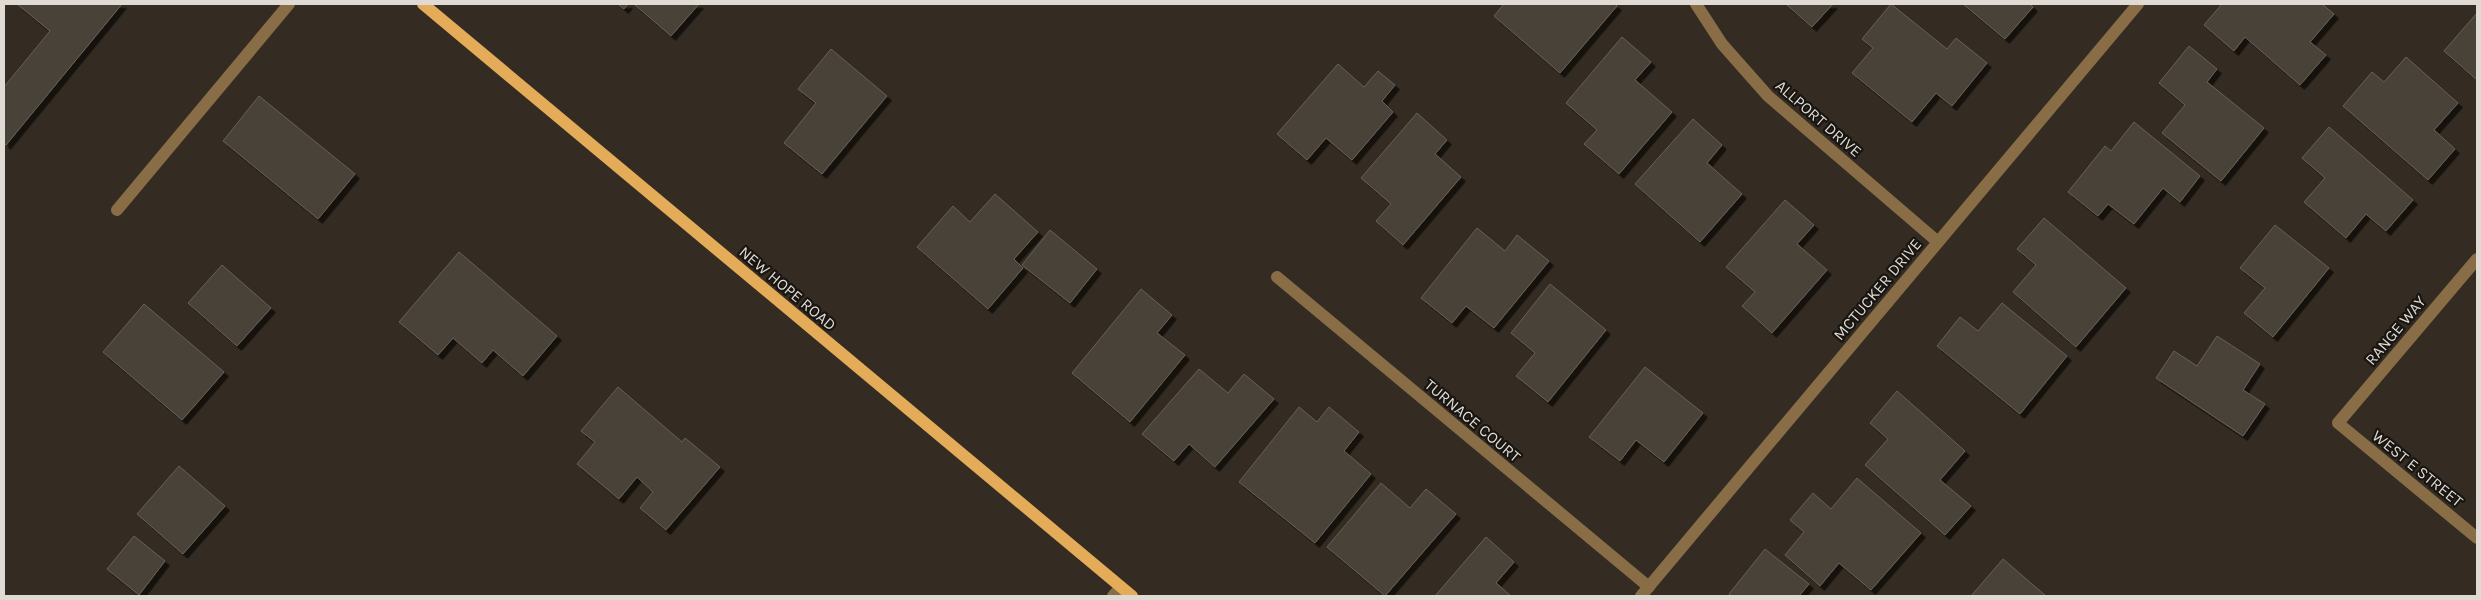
<svg xmlns="http://www.w3.org/2000/svg" width="2481" height="600" viewBox="0 0 2481 600" font-family="Karla,sans-serif">
	<style>
		.building { fill: #4a4237; stroke: #696055; filter: url(#shadow) }
		.lines { fill: none; stroke-linecap: round; stroke-linejoin: round }
		.minor { stroke: #896d47; stroke-width: 12 }
		.major { stroke: #e4ab58; stroke-width: 12 }
		.labels { text-anchor: middle; stroke-width: 4.5; stroke-linejoin: round; paint-order: stroke }
		.street-label { font-size: 16px; fill: #dfdad4; stroke: #191511 }
	</style>
	<defs>
		<filter id="shadow"><feDropShadow dx="4.5" dy="4.5" stdDeviation="0" flood-color="#0009"/></filter>
	</defs>
	<rect width="100%" height="100%" fill="#342c22"/>
	<g class="building">
		<path d="M17,4h105l-116,141 -2,-2v-56l46,-56z"/>
		<path d="M618,4h10l-4,5z"/>
		<path d="M634,4h65l-28,32z"/>
		<path d="M1504,4h111l2,2 -57,67 -66,-57z"/>
		<path d="M1786,4h47l-21,23z"/>
		<path d="M1891,4l56,45 9,-11 31,25 -35,43 -16,-13 -24,29 -60,-49 21,-25 -11,-9z"/>
		<path d="M1963,4h67l3,3 -28,32z"/>
		<path d="M2222,4h100l12,10 -24,28 16,13 -26,30 -55,-48 -11,14 -30,-26z"/>
		<path d="M2477,13v67l-33,-29z"/>
		<path d="M1622,37l29,25 -16,18 37,32 -53,62 -35,-30 13,-14 -31,-27z"/>
		<path d="M2189,46l28,23 -10,13 57,46 -43,53 -59,-48 23,-28 -26,-22z"/>
		<path d="M831,49l56,47 -65,78 -38,-31 32,-40 -18,-14z"/>
		<path d="M2406,57l52,46 -24,27 21,19 -27,31 -85,-74 29,-34 12,10z"/>
		<path d="M1338,64l26,23 14,-16 17,14 -13,16 11,11 -41,48 -26,-22 -19,22 -30,-26z"/>
		<path d="M259,96l96,78 -37,45 -95,-78z"/>
		<path d="M1417,113l30,27 -12,14 26,23 -58,68 -27,-24 15,-17 -30,-26z"/>
		<path d="M1693,119l29,26 -15,18 35,31 -42,48 -65,-58z"/>
		<path d="M2134,122l66,54 -20,26 -17,-14 -29,36 -26,-20 -10,12 -30,-24 37,-46 6,5z"/>
		<path d="M2329,127l84,73 -27,31 -20,-17 -20,24 -42,-36 21,-24 -23,-20z"/>
		<path d="M995,194l43,38 -24,27 9,9 -35,41 -71,-62 36,-41 17,16z"/>
		<path d="M1785,200l29,25 -17,19 30,26 -55,63 -30,-27 13,-14 -29,-25z"/>
		<path d="M2044,218l82,70 -50,59 -63,-55 23,-27 -19,-16z"/>
		<path d="M2275,225l54,43 -56,69 -29,-24 21,-25 -25,-20z"/>
		<path d="M1477,228l28,23 12,-16 32,26 -55,67 -28,-22 -14,17 -31,-25z"/>
		<path d="M1050,230l47,39 -27,34 -48,-38z"/>
		<path d="M459,252l98,84 -34,40 -30,-26 -11,13 -29,-25 -15,17 -39,-33z"/>
		<path d="M222,265l49,43 -34,38 -49,-43z"/>
		<path d="M1550,284l56,46 -58,72 -32,-26 19,-23 -24,-20z"/>
		<path d="M1141,289l31,26 -15,18 28,22 -55,67 -58,-49z"/>
		<path d="M2002,303l65,53 -47,58 -83,-68 23,-29 18,14z"/>
		<path d="M144,304l80,68 -42,48 -79,-68z"/>
		<path d="M2217,336l43,28 -17,26 22,14 -22,32 -87,-58 18,-27 23,15z"/>
		<path d="M1645,367l58,46 -39,49 -28,-22 -16,21 -31,-24z"/>
		<path d="M1199,369l29,24 16,-19 30,25 -59,68 -26,-23 -15,17 -32,-27z"/>
		<path d="M618,387l64,55 3,-4 35,29 -54,63 -26,-22 13,-16 -16,-15 -18,22 -42,-35 18,-22 -14,-11z"/>
		<path d="M1897,391l68,60 -25,29 31,26 -26,29 -80,-70 23,-26 -18,-16z"/>
		<path d="M1299,407l18,15 12,-15 30,25 -15,19 27,23 -56,69 -76,-61z"/>
		<path d="M179,466l46,40 -42,48 -46,-40z"/>
		<path d="M1857,478l64,55 -50,57 -32,-27 -19,23 -35,-31 19,-23 -14,-12 23,-27 18,16z"/>
		<path d="M1381,483l29,25 16,-19 30,25 -71,82 -58,-49z"/>
		<path d="M134,536l31,25 -26,34 -32,-26z"/>
		<path d="M1486,537l28,25 -18,21 15,13h-76z"/>
		<path d="M1765,549l44,35 -10,12h-68l-2,-2z"/>
		<path d="M2003,559l43,37h-75z"/>
	</g>
	<g class="lines">
		<g class="minor">
			<path d="M1696,4l26,40 46,52 170,146"/>
			<path d="M117,210l172,-206"/>
			<path d="M2477,259l-139,164 139,115"/>
			<path d="M1277,277l372,310"/>
			<path d="M1113,596l8,-9"/>
			<path d="M1641,596l497,-592"/>
		</g>
		<path class="major" d="M423,4l709,592"/>
	</g>
	<g class="labels">
		<g class="street-label">
			<text transform="translate(1819 118) rotate(41)" y="6">ALLPORT DRIVE</text>
			<text transform="translate(788 288) rotate(40)" y="6">NEW HOPE ROAD</text>
			<text transform="translate(1877 289) rotate(-50)" y="6">MCTUCKER DRIVE</text>
			<text transform="translate(2395 330) rotate(-50)" y="6">RANGE WAY</text>
			<text transform="translate(1473 420) rotate(40)" y="6">TURNACE COURT</text>
			<text transform="translate(2418 468) rotate(39)" y="6">WEST E STREET</text>
		</g>
	</g>
	<rect width="2481" height="600" fill="none" stroke="#dfdad4" stroke-width="10"/>
</svg>
